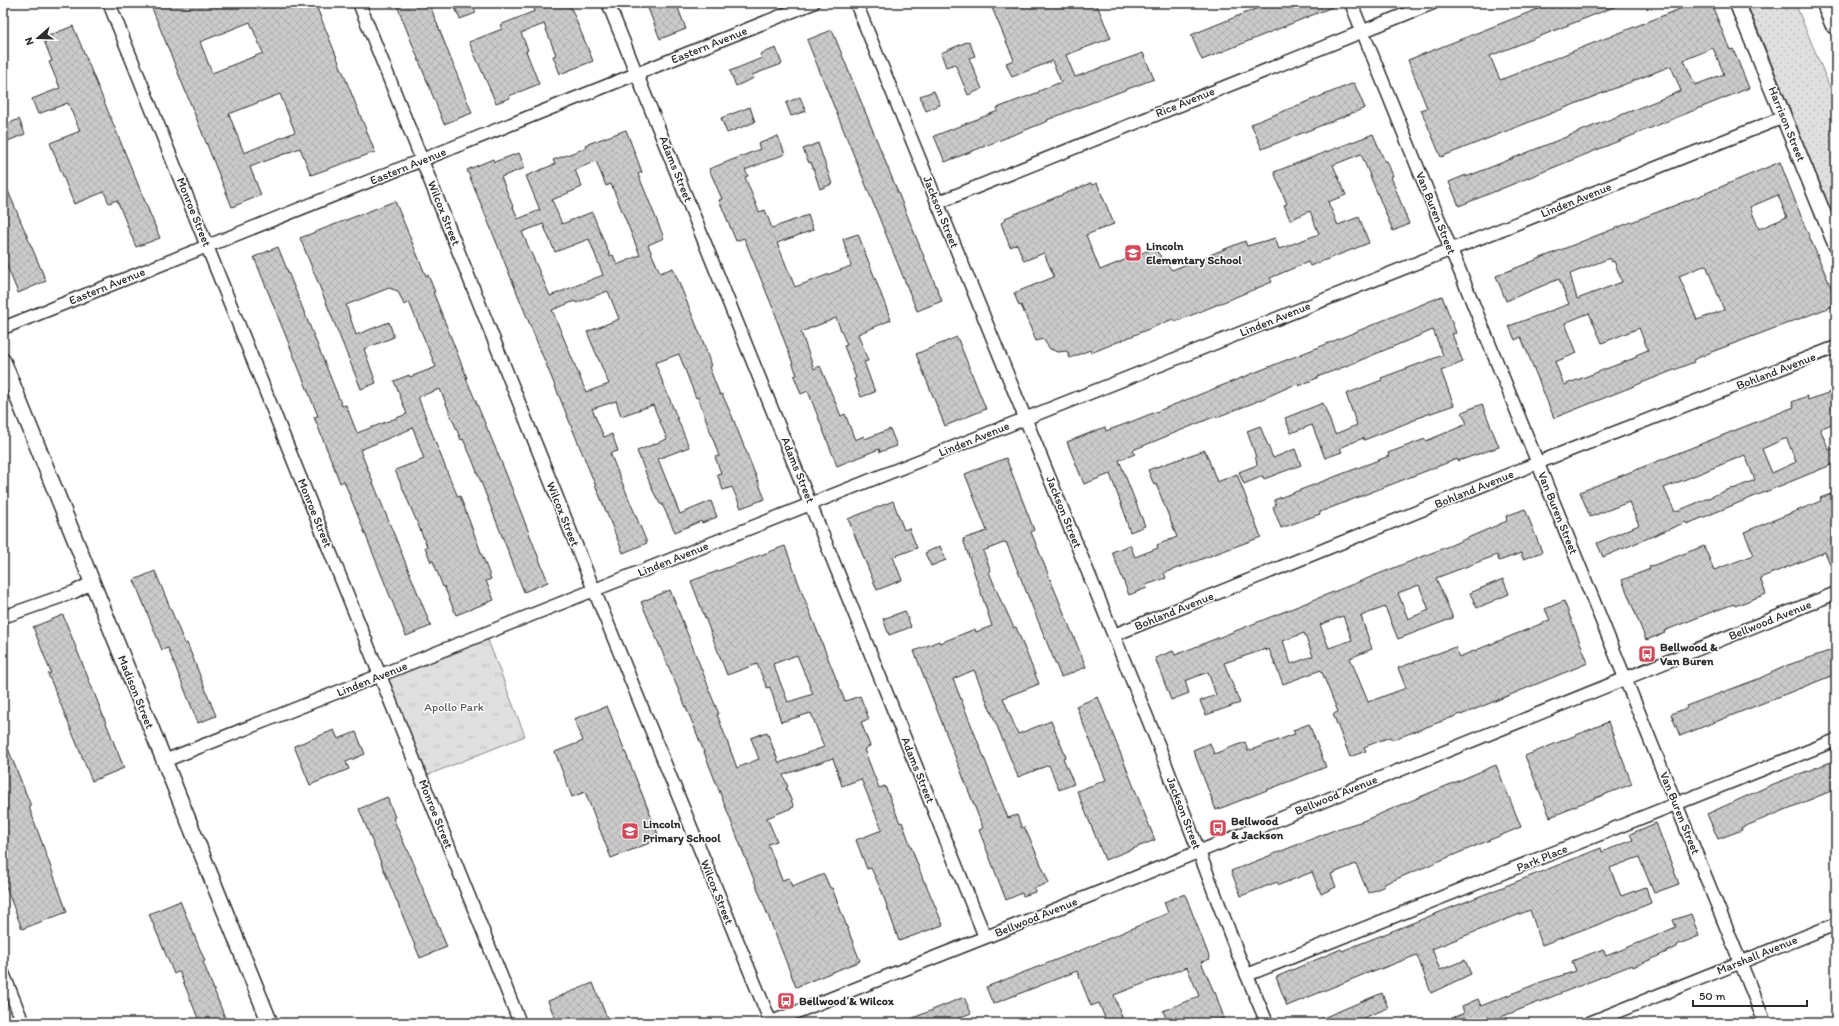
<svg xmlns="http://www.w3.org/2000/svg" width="1839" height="1026" viewBox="0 0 1839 1026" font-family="Itim,sans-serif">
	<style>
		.grass { fill: url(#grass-dots); stroke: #868686 }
		.park { fill: url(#park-tufts); stroke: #868686 }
		.building { fill: url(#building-cross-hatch); stroke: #2b2b2b; fill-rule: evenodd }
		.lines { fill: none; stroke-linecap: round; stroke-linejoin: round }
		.minor-casing { stroke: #2b2b2b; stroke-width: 15 }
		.tertiary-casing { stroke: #2b2b2b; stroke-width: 18 }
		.motorway-casing { stroke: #2b2b2b; stroke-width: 25 }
		.minor { stroke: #fff; stroke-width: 12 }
		.tertiary { stroke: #fff; stroke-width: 15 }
		.motorway { stroke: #fff; stroke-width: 22 }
		.labels { text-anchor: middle; stroke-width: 3; stroke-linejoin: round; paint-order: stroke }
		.street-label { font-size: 12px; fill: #2b2b2b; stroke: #fff }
		.poi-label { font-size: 12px; font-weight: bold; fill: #2b2b2b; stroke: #fff; text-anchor: start }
		.park-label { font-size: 12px; fill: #585858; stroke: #fff }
	</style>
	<defs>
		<pattern id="grass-dots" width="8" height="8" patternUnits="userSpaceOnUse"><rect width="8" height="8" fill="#e0e0e0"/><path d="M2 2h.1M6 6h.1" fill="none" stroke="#c0c0c0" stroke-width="1.8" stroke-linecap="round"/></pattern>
		<pattern id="park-tufts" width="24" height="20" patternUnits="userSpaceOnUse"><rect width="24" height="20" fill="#e0e0e0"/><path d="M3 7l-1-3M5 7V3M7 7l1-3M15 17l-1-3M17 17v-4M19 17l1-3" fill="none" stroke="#c0c0c0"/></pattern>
		<pattern id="building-cross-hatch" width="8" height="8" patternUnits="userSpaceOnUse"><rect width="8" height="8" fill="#cbcbcb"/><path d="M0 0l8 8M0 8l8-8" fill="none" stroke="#aeaeae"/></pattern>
	</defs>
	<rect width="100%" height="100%" fill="#fff"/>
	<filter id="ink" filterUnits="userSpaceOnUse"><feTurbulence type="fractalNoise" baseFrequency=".025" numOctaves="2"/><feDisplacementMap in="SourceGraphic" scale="8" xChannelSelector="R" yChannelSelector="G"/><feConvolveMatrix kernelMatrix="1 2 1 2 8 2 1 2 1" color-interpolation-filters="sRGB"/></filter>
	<g filter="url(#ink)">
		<path class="grass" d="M1747,3h48l41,99v121z"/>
		<path class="park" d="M486,635l39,101 -102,41 -40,-101z"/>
		<g class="building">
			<path d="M165,3h150l60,149 -64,23 -11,-27 -50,19 11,28 -29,12 -80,-199zM250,22l13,31 -51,20 -12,-31zM280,94l15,38 -51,21 -15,-39z"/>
			<path d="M396,3h33l43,110 -28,11z"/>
			<path d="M453,3h19l4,10 -16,6z"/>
			<path d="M532,3h37l24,58 -33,13 -7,-18 3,-1 -12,-31 -23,9 7,17 -2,1 13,33 -30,12 1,2 -14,5 -27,-61 33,-13 -2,-4 35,-14z"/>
			<path d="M646,3h30l10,26 -26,10z"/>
			<path d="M990,3h106l15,35 -45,17 9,22 68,-24 11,26 -82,31 -25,10 1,1 -103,41 -11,-26 64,-25 -1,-3 42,-16v-1l22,-9 -9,-21 -40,16 -6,-14 8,-3z"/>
			<path d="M1270,3h72l-140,57 -11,-25z"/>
			<path d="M1553,3h71l-134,53 10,24 195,-77h16l19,47 3,-1 16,39 -290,118 -10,-24 17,-7v2l215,-86 -10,-25 -230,91 -20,-47 6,-2 -19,-48zM1713,48l11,26 -29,11 -11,-25z"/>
			<path d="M73,26l87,212 -24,9 -19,-47 -8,3 -5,-11 -30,12 -24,-61 30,-12 -12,-28 -30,11 -6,-15 28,-11 -11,-26 3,-1 -9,-23z"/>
			<path d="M832,30l110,271 -25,10 -110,-271z"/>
			<path d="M969,41l6,15 -6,2 13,31 -14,6 -13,-31 -9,3 -5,-14z"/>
			<path d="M776,48l6,16 -30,11 2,3 -18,8 -6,-15 32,-13 -2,-4z"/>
			<path d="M1354,83l11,25 -103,41 -11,-25z"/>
			<path d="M934,91l6,14 -14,6 -6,-15z"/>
			<path d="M800,97l6,14 -15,5 -5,-13z"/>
			<path d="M750,107l5,15 -28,11 -6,-15z"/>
			<path d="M19,119l6,15 -22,9v-17z"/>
			<path d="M626,130l16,42 -4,2 26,64 -16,7 12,28 13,-5 31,76 7,22 -2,1 11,28 2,-1 10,22 33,83 -24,9 -9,-21 -9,3 -6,-16 4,-1 -6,-16 4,-1 -21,-59 -2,1 -17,-44 -24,9 34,84 -31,12 22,55 31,-13 6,16 -15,6 -1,-2 -26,11 -13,-28h-2l-7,-13 -16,-40 30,-12 -14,-34 -32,11 -5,-15 -24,8 12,28 8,-3 6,17 -8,2 37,90 -24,10 -156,-383 26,-11 1,3 25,-9 6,15 -24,9 17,42 22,-9 -14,-34 29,-12 -2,-4 33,-12 -1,-3zM596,161l10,25 5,-2 29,71 -23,10 -4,-10 -3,1 -18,-44 -30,12 -10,-24 30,-13 -7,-17zM543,224l12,28 34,-13 14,36 -53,21 -28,-64zM608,291l11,28 -32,13 22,52 -23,8 -34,-82 23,-9 1,2z"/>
			<path d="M1373,134l12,28 2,-1 6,15 -2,1 18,47 -16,7 -32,-77 -28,11 13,30 -18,7 10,23 21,-8 10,26 -59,23 -2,-4 -38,16 2,4 -97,40 -2,-3 -82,34 -1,-3 -20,8 -3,-7 -9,1 -8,-3 -7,-10 -7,2 -15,-36 -2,1 -5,-13 40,-16 -10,-24 -20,8 -7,-17 -7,3 -9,-24 5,-3 -1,-2 86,-35 1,2 5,-2 17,41 -28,11 14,35 54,-22 18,22 73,-29 2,5 28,-8 4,11 40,-15 -9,-23 -20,9 -6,-15 3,-1 -13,-32z"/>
			<path d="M778,136l7,18 -40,16 3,6 -3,1 14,35 6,-2 7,18 36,-13 5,15 -36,13 18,44 56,-21 -8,-27 15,-5 33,86 -33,14 10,27 -4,1 11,30 -14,5 -7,-18 2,-1 -12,-32 3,-1 -11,-27 -35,14 13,37 6,-3 21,50 4,-2 10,26 9,-4 1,3 25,-10 7,17 -17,6 -1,-3 -42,17 -29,-75 -7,3 -7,-18 3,-1 -21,-57h1l-33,-80 -8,3 -17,-41 3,-1 -13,-30 51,-20 -2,-5z"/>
			<path d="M818,143l14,41 -12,5 -9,-27 -2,1 -6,-14z"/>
			<path d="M1780,162l24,62 32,75v6l-122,46 -21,9 1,2 -140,56 -33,-81 -6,3 -6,-14 60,-22 -10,-25 -53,22 -10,-25 102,-41 101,-39zM1778,195l9,22 -28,12 -9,-22zM1610,258l2,4 2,-1 8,21 -45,17 -7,-25zM1706,265l18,45 -27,10 -18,-44zM1589,313l13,30 37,-15 9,22 -12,5 1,2 -73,28 -9,-23 22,-9 -12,-30z"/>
			<path d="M3,179l43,102 -28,12 -15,-37z"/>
			<path d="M395,201l31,75 2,-1 7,17h-2l34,86h-1l39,93 43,111 -24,10 -52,-133 -9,-20 -2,1 -21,-51 -22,8 30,77 10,23 2,-1 31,83 -5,2 8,19 -38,15 -12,-29 -1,1 -10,-26 -2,1 -6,-15 2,-1 -32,-76 29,-11 -11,-31 -53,22 71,176 -25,10 -62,-155 -4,2 -6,-16 -20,-50 4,-1 -64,-159 24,-10 64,159 4,-1 11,28 50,-19 -13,-33 15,-6 1,2 26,-10 -27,-65 -5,3 -6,-14 -9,-3 -43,17 10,30 33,-13 5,15 -30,12 12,34 -15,6 -61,-151z"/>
			<path d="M1442,296l14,37 -4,1 11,28 -22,9 13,34 -37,13v1l-53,21 -1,-2 -23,10 2,4 -17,6 -13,-33 -21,8 -6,-15 38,-15 12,31 22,-9 -11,-31 36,-14 -1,-2 62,-23 -10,-25 -84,35 -32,12v1l-18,8 -1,-3 -45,20 -36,14 -1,-1 -83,34 2,4 -16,6 26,66 -15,6 -5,-15h1l-16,-43 -26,10 -17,-42 38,-15 1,4 22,-8 196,-78z"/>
			<path d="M957,337l29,72 -41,17 -29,-72z"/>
			<path d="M1836,390v32l-16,7 9,21 7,-3v16l-149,61 -1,-2 -83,35 -6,-14 42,-18 -10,-23 -39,15 -10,-25 214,-85 -2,-5 15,-6 1,4zM1784,439h3l9,23 -24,11 -10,-24zM1745,455l10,25 -22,9 -1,-1 -57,24 -11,-24z"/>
			<path d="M1482,404l17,43 -41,14 -1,-2 -137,53v2l-39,14 -8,-21 3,-2 -2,-5 115,-44 -1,-3 37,-14 1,2 41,-17 -5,-12z"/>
			<path d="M1260,426l13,32 22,-9 6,16 -37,14 -1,-3 -19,8 -5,-12 18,-7 -2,-11 -8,-23z"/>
			<path d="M1205,450l12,32 20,-8 24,63 -97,36 2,5 -20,7 1,3 -18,7 -17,-43 18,-7 5,12 23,-9 -1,-3 20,-8 -21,-53 -2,1 -6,-15z"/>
			<path d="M1006,458l28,72 -3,2 55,135 -25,10 -55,-135 -23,9 8,20 -2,1 14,34h1l10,22 2,-1 23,57 -36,14 15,36 33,-13 15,36 -3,1 11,26 -15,6 -10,-25 -31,12 -44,-107 -21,9 55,139 9,-3 5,13 2,-1 6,12 19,44 -15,5 1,4 -12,4 -1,-3 -16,7 -27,-70 4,-2 -69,-177 25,-10 1,2 35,-14 1,3 16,-6 -29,-87 24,-8 -22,-57z"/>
			<path d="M1836,492v87l-11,-27 -65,26 6,16 -31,12 -1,-2 -25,9 -45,18 1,2 -19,7 -24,-60 28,-11 -1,-2 55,-21 10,24 40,-15 -10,-23 77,-31 -1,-3z"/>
			<path d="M893,501l11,29 5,-2 8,20 -24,9 9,23 -25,10 -29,-71z"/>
			<path d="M1525,509l17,43 -19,7 -2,-6 -22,8 -2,-6 -61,23 17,40 -55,21 -13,-32 -24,9 11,33 -22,9 18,44 38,-14 -8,-20 57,-21 4,10 67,-27 24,-10 -5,-11 19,-8 24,62 -127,52v-1l-69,26 -2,-3 -26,10 2,4 -16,6 -17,-43 5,-2 -17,-42 -38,14 -14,-35 -3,2v-2l-42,14 16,40 -34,12 -6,-14 16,-6 -8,-23 -23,9 4,12 -18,7 -16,-42 18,-7 2,4 274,-109 58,-25 -1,-5zM1419,585l10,25 -21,9 -10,-26zM1343,616l9,24 -23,8 -9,-23zM1304,633l9,23 -22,8 -8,-23z"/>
			<path d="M785,546l18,49 42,106 15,-5 9,23 -8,3 9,24 -6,3 15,39 6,-2 15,37 2,-1 22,60h1l18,43 -44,16 -17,-49 -11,-24 -4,1 -11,-29 26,-10 -21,-51 -19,7 -9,-28 -50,17 5,12 -2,1 8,19 -27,11 10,23 -9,3 14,36 7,-2 3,9 32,-13 6,14h2l28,73 -64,26 -103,-263 -52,-122 29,-12 39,98h-1l11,26h-2l20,54 22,-9 -8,-21 16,-6 12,31 45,-16 -13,-34 -30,9 -11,-35 -3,1 -10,-24 -30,11 -36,-94zM797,655l16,39 -25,8 -15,-38z"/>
			<path d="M940,546l6,14 -15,6 -6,-13z"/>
			<path d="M155,571l30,73 2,-1 29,73 -18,7 -30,-75 -6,2 -28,-70z"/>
			<path d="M1503,579l6,15 -32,14 -7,-15z"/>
			<path d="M905,611l6,16 -22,8 -6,-16z"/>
			<path d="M63,615l61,153 -32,13 -36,-88 -8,-19 3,-1 -18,-46z"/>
			<path d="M1832,650l4,9v15l-156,62 -9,-22 16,-6 -1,-2 72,-27 30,-14z"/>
			<path d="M1098,697l57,143 -50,20 -28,-69 29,-11 -30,-74z"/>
			<path d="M607,706l53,133 -49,19 -26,-66 -13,5 -17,-45 28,-11 -9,-22z"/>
			<path d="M1608,722l24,62 -65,25 1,1 -18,7 -25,-61z"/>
			<path d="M1309,724l17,43 -110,43 -23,-60 17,-7 4,11 31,-12 3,9 47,-17 -2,-4z"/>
			<path d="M334,730l4,9 18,-7 9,22 -19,8 3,7 -39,16 -16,-39z"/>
			<path d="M3,736l28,70 -2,1 38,105 -45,17 -19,-50z"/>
			<path d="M1836,760v29l-95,39 1,2 -24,9 -11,-25 64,-29z"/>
			<path d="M1496,765l25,62 -137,57 1,2 -17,7 -12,-29 -25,10 5,13 -15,7 -9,-22 -33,13 -2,-3 -36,14 -10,-25 106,-42 26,-8z"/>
			<path d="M387,797l8,20 -2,1 14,32h1l8,19 -1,1 32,77 -27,11 -61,-149z"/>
			<path d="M1656,823l23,61 -25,9 -15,-36 -29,11 11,28 25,-9 5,16 -64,26v-1l-45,17 -12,-35 -98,39 8,21 25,-10 6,14 -40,19 -14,-38 -44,17 -1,-1 -85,35 -11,-29 65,-28 1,2 259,-103 1,4 31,-12 -3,-6z"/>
			<path d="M1185,894l25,65 -9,3 13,30h1l9,26 -15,5h-41l-5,-12 36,-15 -12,-29 -73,28 10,28h-17l-8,-20 -8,3 -14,-35 -84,33 -7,-17 98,-38 84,-36 -4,-11z"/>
			<path d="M180,901l25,60 -2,1 24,61h-27l-21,-52 -5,3 -25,-60z"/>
			<path d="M1691,914l8,22 -22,9v2l-25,12 -19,8 -1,-2 -146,58h-46l24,-10 -2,-7 16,-7 3,7 60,-24 35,-11 -4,-10 31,-12 3,7 45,-18 25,-11 -3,-7z"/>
			<path d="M593,983l16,40h-52l-9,-22z"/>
			<path d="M1382,993l6,15 -37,15h-40z"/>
			<path d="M964,997l7,16 -25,10h-45z"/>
		</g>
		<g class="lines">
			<defs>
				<g id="minor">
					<path d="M109,3l411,1020"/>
					<path d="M359,3l235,587 177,433"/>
					<path d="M608,3l377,934"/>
					<path d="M856,3l302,741 79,208 30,71"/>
					<path d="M1351,3l414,1020"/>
					<path d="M937,203l496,-200"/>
					<path d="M3,328l810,-325"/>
					<path d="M3,617l71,-25 17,-9"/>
					<path d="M1114,635l443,-180 279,-108"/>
					<path d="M164,761l1620,-644"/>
					<path d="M3,973l20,50"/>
					<path d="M1247,975l589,-235"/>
					<path d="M769,1023l323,-128 744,-302"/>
					<path d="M1589,1023l247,-99"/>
				</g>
				<g id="tertiary">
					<path d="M1737,3l99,242"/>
					<path d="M3,361l267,662"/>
				</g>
				<path id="motorway" d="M1828,3l8,20"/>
			</defs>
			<use href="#minor" class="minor-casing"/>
			<use href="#tertiary" class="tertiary-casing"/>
			<use href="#motorway" class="motorway-casing"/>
			<use href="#minor" class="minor"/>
			<use href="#tertiary" class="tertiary"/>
			<use href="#motorway" class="motorway"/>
		</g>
	</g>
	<defs>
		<symbol id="school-square" viewBox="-11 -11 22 22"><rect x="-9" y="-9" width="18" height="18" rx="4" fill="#d1495b" stroke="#fff"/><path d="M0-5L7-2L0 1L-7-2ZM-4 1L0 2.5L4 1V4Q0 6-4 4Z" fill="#fff"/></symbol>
		<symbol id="bus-square" viewBox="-11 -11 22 22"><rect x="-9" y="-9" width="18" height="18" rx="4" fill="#d1495b" stroke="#fff"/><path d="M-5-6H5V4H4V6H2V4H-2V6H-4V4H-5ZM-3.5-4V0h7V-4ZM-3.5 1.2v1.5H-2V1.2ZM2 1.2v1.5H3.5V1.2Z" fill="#fff"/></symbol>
	</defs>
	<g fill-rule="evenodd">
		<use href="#school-square" x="1123" y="243" width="20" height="20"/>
		<use href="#bus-square" x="1637" y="644" width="20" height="20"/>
		<use href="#bus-square" x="1208" y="818" width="20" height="20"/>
		<use href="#school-square" x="620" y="821" width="20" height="20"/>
		<use href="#bus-square" x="776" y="991" width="20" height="20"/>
	</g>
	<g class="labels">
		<g class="street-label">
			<text transform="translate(709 45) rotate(-22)" y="4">Eastern Avenue</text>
			<text transform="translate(1185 102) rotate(-22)" y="4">Rice Avenue</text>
			<text transform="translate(1787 124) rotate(68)" y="4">Harrison Street</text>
			<text transform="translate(408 166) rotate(-22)" y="4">Eastern Avenue</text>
			<text transform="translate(676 169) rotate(68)" y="4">Adams Street</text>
			<text transform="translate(1576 200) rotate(-22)" y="4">Linden Avenue</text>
			<text transform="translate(194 212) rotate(68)" y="4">Monroe Street</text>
			<text transform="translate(941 212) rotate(68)" y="4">Jackson Street</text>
			<text transform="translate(444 213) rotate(68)" y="4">Wilcox Street</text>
			<text transform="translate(1436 213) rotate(68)" y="4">Van Buren Street</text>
			<text transform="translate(107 286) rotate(-22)" y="4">Eastern Avenue</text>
			<text transform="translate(1275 319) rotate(-22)" y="4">Linden Avenue</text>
			<text transform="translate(1776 371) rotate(-21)" y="4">Bohland Avenue</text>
			<text transform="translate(974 439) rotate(-22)" y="4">Linden Avenue</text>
			<text transform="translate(798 470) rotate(68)" y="4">Adams Street</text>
			<text transform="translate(1474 489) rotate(-22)" y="4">Bohland Avenue</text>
			<text transform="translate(1064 512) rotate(68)" y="4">Jackson Street</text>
			<text transform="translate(315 513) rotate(68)" y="4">Monroe Street</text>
			<text transform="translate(1558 513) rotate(68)" y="4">Van Buren Street</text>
			<text transform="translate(563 514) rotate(68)" y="4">Wilcox Street</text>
			<text transform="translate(673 559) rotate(-22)" y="4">Linden Avenue</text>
			<text transform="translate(1174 611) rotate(-22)" y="4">Bohland Avenue</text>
			<text transform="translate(1770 620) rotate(-22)" y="4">Bellwood Avenue</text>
			<text transform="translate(372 679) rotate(-22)" y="4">Linden Avenue</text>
			<text transform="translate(136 692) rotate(68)" y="4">Madison Street</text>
			<text transform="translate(918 770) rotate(68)" y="4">Adams Street</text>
			<text transform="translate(1336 795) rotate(-22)" y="4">Bellwood Avenue</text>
			<text transform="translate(1184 813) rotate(69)" y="4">Jackson Street</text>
			<text transform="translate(1680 813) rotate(68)" y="4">Van Buren Street</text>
			<text transform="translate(436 814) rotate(68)" y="4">Monroe Street</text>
			<text transform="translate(1542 858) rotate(-22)" y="4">Park Place</text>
			<text transform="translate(717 892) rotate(68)" y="4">Wilcox Street</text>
			<text transform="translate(1036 917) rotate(-22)" y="4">Bellwood Avenue</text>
			<text transform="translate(1757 955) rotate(-22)" y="4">Marshall Avenue</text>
		</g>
		<g class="poi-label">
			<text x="1146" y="250">Lincoln<tspan x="1146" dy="14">Elementary School</tspan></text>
			<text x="1660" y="651">Bellwood &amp;<tspan x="1660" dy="14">Van Buren</tspan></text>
			<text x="1231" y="825">Bellwood<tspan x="1231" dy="14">&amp; Jackson</tspan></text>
			<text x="643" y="828">Lincoln<tspan x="643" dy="14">Primary School</tspan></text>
			<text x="799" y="1005">Bellwood &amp; Wilcox</text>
		</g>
		<g class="park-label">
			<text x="454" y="711">Apollo Park</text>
		</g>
	</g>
	<rect width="1839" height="1026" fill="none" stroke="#fff" stroke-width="16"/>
	<rect x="8" y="8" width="1823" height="1010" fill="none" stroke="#2b2b2b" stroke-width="1.5" filter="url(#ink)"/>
	<g transform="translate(38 38) rotate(250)" stroke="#ffffff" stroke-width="3" paint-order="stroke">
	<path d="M0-3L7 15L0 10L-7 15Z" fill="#2b2b2b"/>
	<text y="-6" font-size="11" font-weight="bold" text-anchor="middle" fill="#2b2b2b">N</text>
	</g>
	<path d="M1693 1000v6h114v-6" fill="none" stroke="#2b2b2b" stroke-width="2"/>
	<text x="1699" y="1000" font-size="12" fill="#2b2b2b" stroke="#ffffff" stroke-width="3" paint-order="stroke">50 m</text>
</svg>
